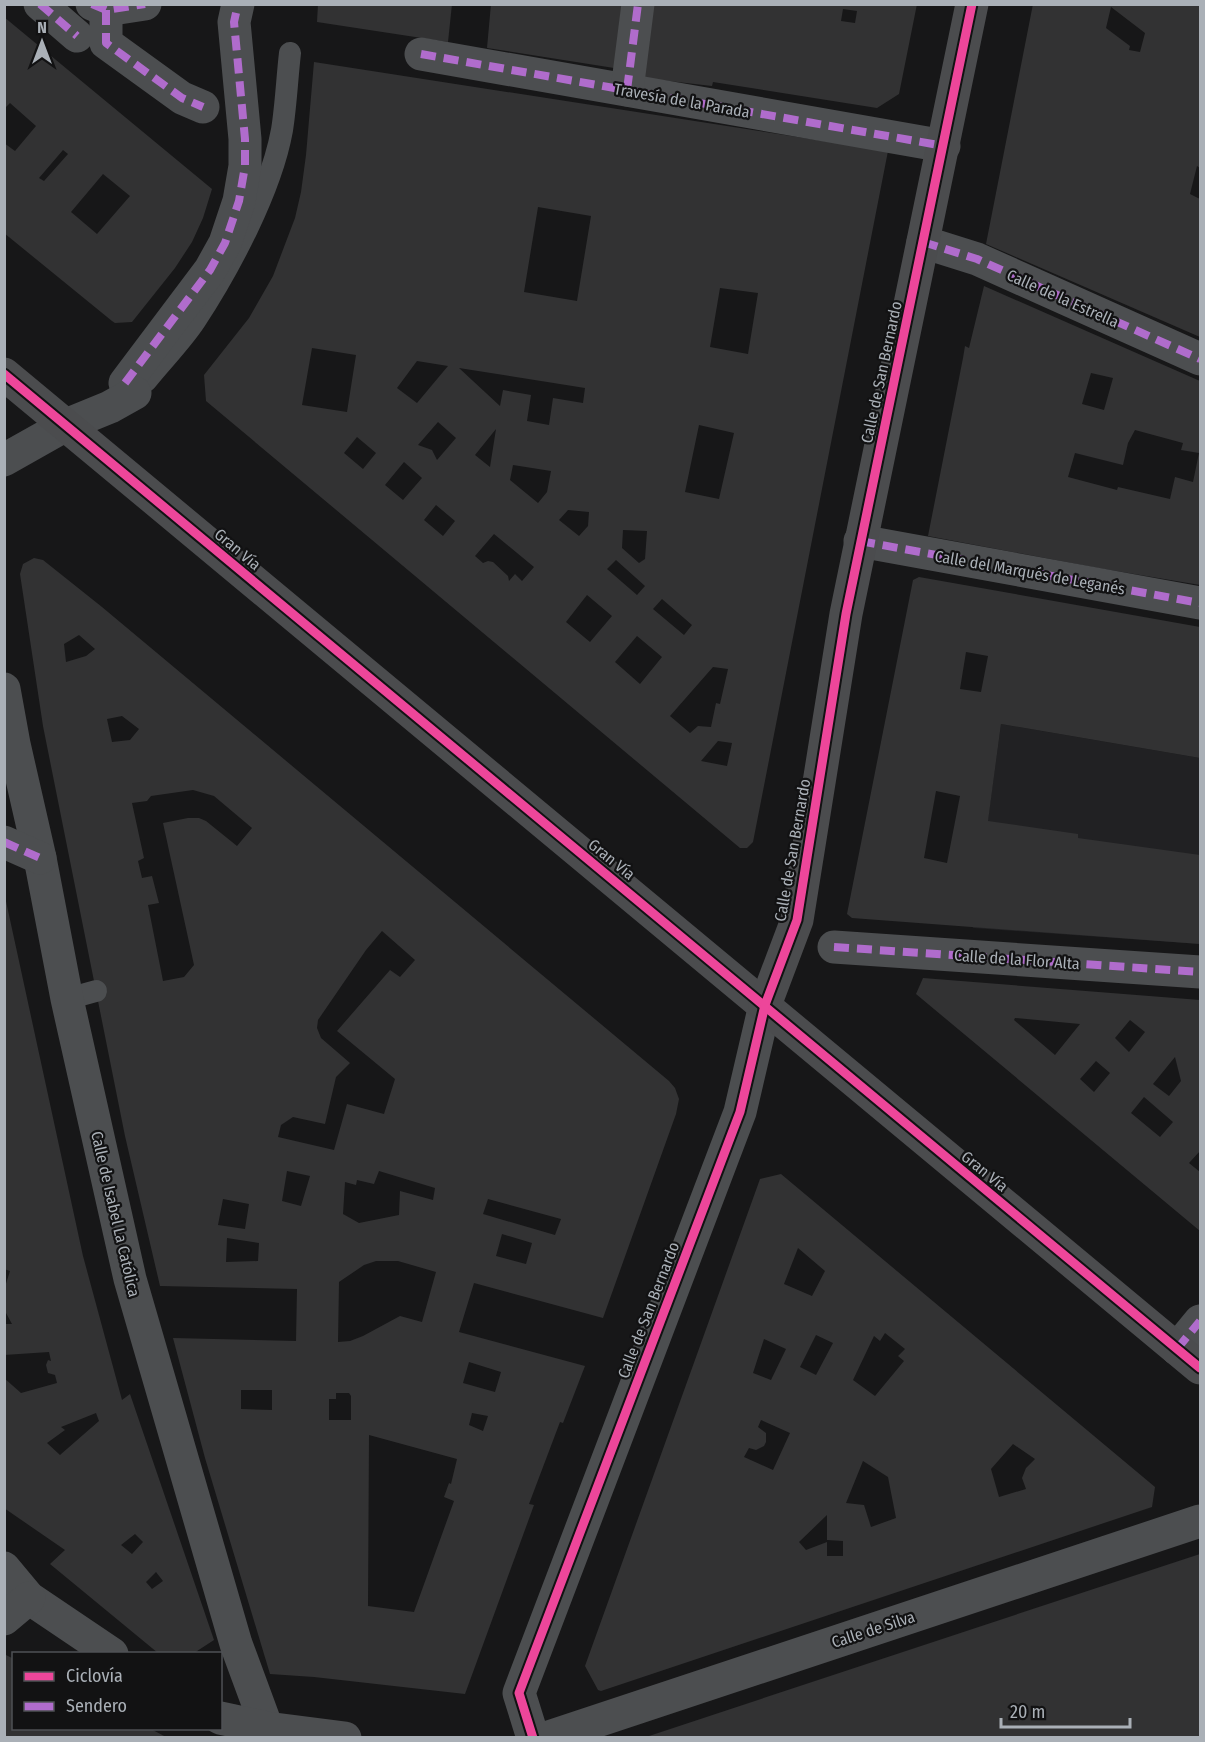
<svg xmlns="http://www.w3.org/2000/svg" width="1205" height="1742" viewBox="0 0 1205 1742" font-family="'Fira Sans Condensed',sans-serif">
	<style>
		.built { fill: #212123 }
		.building { fill: #323233; fill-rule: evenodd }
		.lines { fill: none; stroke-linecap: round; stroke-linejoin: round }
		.lane { stroke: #4c4e50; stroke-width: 22 }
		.street { stroke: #4c4e50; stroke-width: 33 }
		.secondary { stroke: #4b4c4e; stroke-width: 33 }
		.quiet { stroke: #b06ccc; stroke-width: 8; stroke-dasharray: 15 8; stroke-linecap: butt }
		.cycleway-casing { stroke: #121213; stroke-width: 13 }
		.cycleway { stroke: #ed469a; stroke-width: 9 }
		.labels { text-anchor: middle; stroke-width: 4.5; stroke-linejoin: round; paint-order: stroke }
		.street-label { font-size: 16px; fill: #aab0b7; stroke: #121213 }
	</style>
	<rect width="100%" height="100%" fill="#171718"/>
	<path class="built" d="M1001,724l199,34v186l-227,-16z"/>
	<g class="building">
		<path d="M318,4h134l-4,38 -131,-20z"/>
		<path d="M491,4h131l-8,64 -127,-20z"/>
		<path d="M650,4l129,1 138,-1 -18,90 -22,14 -164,-26 -1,4 -69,-8zM843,9l14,2 -2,12 -14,-2z"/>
		<path d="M1033,4h164l3,3v161l-3,-2 -7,28 10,5v138l-214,-93zM1111,7l34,26 -5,19 -11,-2 1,-4 -24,-18z"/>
		<path d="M4,17l208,172 -9,29 -11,24 -17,26 -43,54 -17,1 -3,-2 -108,-88v-90l11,8 21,-25 -26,-23 -6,6zM63,150l5,4 -24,27 -5,-3zM103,174l27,22 -33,38 -26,-22z"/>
		<path d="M314,62l574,89 -135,691 -6,6h-7l-534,-447 -2,-26 45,-57 24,-42 22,-58 6,-26 5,-37zM538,207l53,9 -14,85 -53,-9zM720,288l38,5 -10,61 -38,-7zM312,348l44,7 -9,57 -45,-7zM417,361l31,5 -31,37 -20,-15zM459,368l126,20 -2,15 -30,-5 -4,27 -22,-4 4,-26 -28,-5 -3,16zM438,422l18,16 -19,22 -5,-10 -14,-5zM699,425l35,8 -15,66 -34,-7zM496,429l-6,38 -15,-12zM357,437l19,16 -13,16 -19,-16zM404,462l18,16 -19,22 -18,-15zM513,465l38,6 -4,21 -9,11 -28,-23zM436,505l19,16 -12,15 -19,-16zM568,510l21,2 -1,14 -9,10 -20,-16zM623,530l24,1 -2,28 -6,4 -17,-15zM494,534l40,33 -12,14 -7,-7 -6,7 -1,-5 -15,-14 -5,-1 -5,2 -8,-7zM616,560l29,26 -8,9 -30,-26zM587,595l25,21 -22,26 -24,-20zM662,599l30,26 -8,10 -31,-26zM637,636l25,21 -22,27 -25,-22zM713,667l15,2 -8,35 -4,-1 -5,24 -13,-1 -8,7 -20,-17zM718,741l14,2 -5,23 -26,-5z"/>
		<path d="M984,286l216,95v204l-102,-17 -170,-32 35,-178 2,-12 4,2zM1091,373l22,5 -9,32 -22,-6zM1135,430l48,13 -2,7 18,3 -6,29 -18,-5 -5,22 -52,-12 -1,3 -49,-13 7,-24 48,12 5,-22z"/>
		<path d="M34,558l9,2 59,47 567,474 6,7 4,11 -3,15 -73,204 -129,-35 -15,49 126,34 -22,57 -3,-1 -31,82 5,1 -69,189 -151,-17 -44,-3 -65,-216 -32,-120 123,3 1,-52 -137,-3 -35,-150 -82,-410 -23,-152 3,-10zM79,635l16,14 -9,7 -20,6 -2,-18zM122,716l17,13 -9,11 -18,2 -5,-23zM193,790l21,6 38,32 -15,18 -31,-25 -7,-3h-11l-25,5 31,142 -10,12 -21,4 -15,-76 11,-2 -7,-27 -10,2 -4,-17 6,-3 -12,-55 15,-2 4,-5zM382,931l33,29 -15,17 -10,-7 -53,61 58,48 -11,35 -37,-10 -13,46 -56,-13 3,-12 12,-8 32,7 11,-47 14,-14 -29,-25 -4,-10 1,-8 48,-70zM287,1171l23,5 -9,30 -19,-5zM379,1171l56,17 -2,12 -33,-9 -1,24 -40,8 -16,-9 2,-32 11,3 1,-5 17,4zM223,1199l26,5 -4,25 -27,-4zM488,1199l73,20 -6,16 -72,-21zM502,1234l30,9 -6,21 -30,-8zM227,1238l32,5 -1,18 -32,1zM376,1261h22l38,11 -14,50 -22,-6 -37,20 -13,5 -12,1 1,-60 25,-17zM469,1362l32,10 -6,20 -32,-9zM241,1390h31v20l-31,-1zM336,1393h13l2,3v24h-22v-21h7zM472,1413l16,3 -5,15 -14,-6zM369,1435l88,24 -6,25 -2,-1 -5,14 10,4 -40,111 -46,-6z"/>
		<path d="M919,577l281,50v131l-199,-34 -13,97 90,13v4l122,17v89l-348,-26 -5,-4 66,-334zM966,652l22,4 -7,36 -21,-3zM936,791l24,5 -13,67 -23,-5z"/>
		<path d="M4,892l79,364 39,144 8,-6 84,246 -20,13h-36l-108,-89 15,-14 -61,-42v-130l17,15 36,-10 -2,-8 -7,-2 -2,-8 2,-5 3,1 -2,-9 -45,3v-31h8l-6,-11h-2v-23l6,-19 -6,-2zM96,1413l3,8 -39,34 -13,-12 18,-13 -4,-3zM135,1534l8,8 -11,12 -11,-9zM156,1572l7,9 -11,8 -6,-7z"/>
		<path d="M923,978l277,22v151l-11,12 11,9v59l-284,-237zM1015,1018l65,6 -25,31 -41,-35zM1130,1020l15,12 -16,20 -14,-14zM1175,1057l6,24 -12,15 -16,-12zM1096,1061l14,12 -16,19 -14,-13zM1144,1097l29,25 -13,15 -29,-24z"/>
		<path d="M781,1174l374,313 -3,20 -551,184 -3,-1 -13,-24 175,-487zM798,1248l27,23 -13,25 -28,-12zM885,1333l20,16 -7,7 6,5 -29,35 -22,-16 21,-44 6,5zM816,1335l17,8 -17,32 -16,-8zM764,1339l22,10 -15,31 -18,-7zM761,1420l29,13 -17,37 -29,-13 5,-9 7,2 8,-4 2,-4v-9l-8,-6zM1013,1444l22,15 -9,9 -4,10 4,11 -27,8 -8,-28zM863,1461l25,16 8,41 -25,9 -7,-22 -18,-2zM827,1515v25l16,1v15h-16v-14l-21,8 -7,-8z"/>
		<path d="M1200,1554v183h-554l408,-135z"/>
		<path d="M4,1654l10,5v69h135l17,9h-162z"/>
	</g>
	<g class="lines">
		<g class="lane">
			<path d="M146,381c16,-20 35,-39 49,-60 34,-52 76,-130 87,-191 4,-25 5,-51 8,-77"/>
			<path d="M67,999l29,-8"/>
		</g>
		<g class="street">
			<path d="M40,4l37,32"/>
			<path d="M92,4l14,6 39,-6"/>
			<path d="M106,10v33l76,55 21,9"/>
			<path d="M421,54l523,92"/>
			<path d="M627,90l11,-86"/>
			<path d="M923,242l54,17 223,100"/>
			<path d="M125,383l85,-113 15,-27 14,-42 6,-35v-27l-11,-117 4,-18"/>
			<path d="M4,460l62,-35 44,-18 25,-14"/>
			<path d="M860,541l340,62"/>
			<path d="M4,689l10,55 26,114 27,141 63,280 106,365 31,84"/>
			<path d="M4,842l36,16"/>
			<path d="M834,947l366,25"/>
			<path d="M1177,1349l23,-28"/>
			<path d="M4,1568l25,30 83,56"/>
			<path d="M4,1619l25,-21"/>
			<path d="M220,1718l47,10 78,10"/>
			<path d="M533,1738l-14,-45 221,-581 25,-107"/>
			<path d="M546,1738l654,-217"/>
		</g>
		<g class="secondary">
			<path d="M4,374l1196,994"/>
			<path d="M765,1005l32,-85 49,-306 126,-610"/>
		</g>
		<g class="quiet">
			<path d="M40,4l37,32"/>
			<path d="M92,4l14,6 39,-6"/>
			<path d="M106,10v33l76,55 21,9"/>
			<path d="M421,54l523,92"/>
			<path d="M627,90l11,-86"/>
			<path d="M923,242l54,17 223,100"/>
			<path d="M125,383l85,-113 15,-27 14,-42 6,-35v-27l-11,-117 4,-18"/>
			<path d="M860,541l340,62"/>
			<path d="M4,842l36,16"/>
			<path d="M834,947l366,25"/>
			<path d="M1177,1349l23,-28"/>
		</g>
		<defs>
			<g id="cycleway">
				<path d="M4,374l1196,994"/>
				<path d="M533,1738l-14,-45 221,-581 25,-107 32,-85 49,-306 126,-610"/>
			</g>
		</defs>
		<use href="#cycleway" class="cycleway-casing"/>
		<use href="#cycleway" class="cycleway"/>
	</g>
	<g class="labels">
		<g class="street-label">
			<text transform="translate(682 100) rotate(10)" y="6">Travesía de la Parada</text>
			<text transform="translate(1063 298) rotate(24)" y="6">Calle de la Estrella</text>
			<text transform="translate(881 372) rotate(-78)" y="6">Calle de San Bernardo</text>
			<text transform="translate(238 549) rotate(40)" y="6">Gran Vía</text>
			<text transform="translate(1030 572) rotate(10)" y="6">Calle del Marqués de Leganés</text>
			<text transform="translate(792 850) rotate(-80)" y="6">Calle de San Bernardo</text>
			<text transform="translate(612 859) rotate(39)" y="6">Gran Vía</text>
			<text transform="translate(1017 959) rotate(4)" y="6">Calle de la Flor Alta</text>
			<text transform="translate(985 1171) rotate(39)" y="6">Gran Vía</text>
			<text transform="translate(116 1214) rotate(77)" y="6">Calle de Isabel La Católica</text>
			<text transform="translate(648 1310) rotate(-69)" y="6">Calle de San Bernardo</text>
			<text transform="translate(873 1629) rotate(-18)" y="6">Calle de Silva</text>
		</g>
	</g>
	<rect width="1205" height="1742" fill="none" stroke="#aab0b7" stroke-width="12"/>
	<rect x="12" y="1652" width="210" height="78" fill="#121213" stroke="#4f5155" stroke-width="1.5"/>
	<rect x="24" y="1672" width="30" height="9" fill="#ed469a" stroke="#4f5155" stroke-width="1.5"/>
	<text x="66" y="1682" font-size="18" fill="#aab0b7">Ciclovía</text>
	<rect x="24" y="1702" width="30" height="9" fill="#b06ccc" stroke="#4f5155" stroke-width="1.5"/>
	<text x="66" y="1712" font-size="18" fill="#aab0b7">Sendero</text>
	<g transform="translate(42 42)" stroke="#121213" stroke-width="4.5" paint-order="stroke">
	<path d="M0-4.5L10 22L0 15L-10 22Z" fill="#aab0b7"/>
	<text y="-9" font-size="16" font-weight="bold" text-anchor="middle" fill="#aab0b7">N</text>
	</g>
	<path d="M1001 1718v9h129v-9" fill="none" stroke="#aab0b7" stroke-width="3"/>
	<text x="1010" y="1718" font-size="18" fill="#aab0b7" stroke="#121213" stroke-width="4.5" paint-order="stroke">20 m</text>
</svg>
